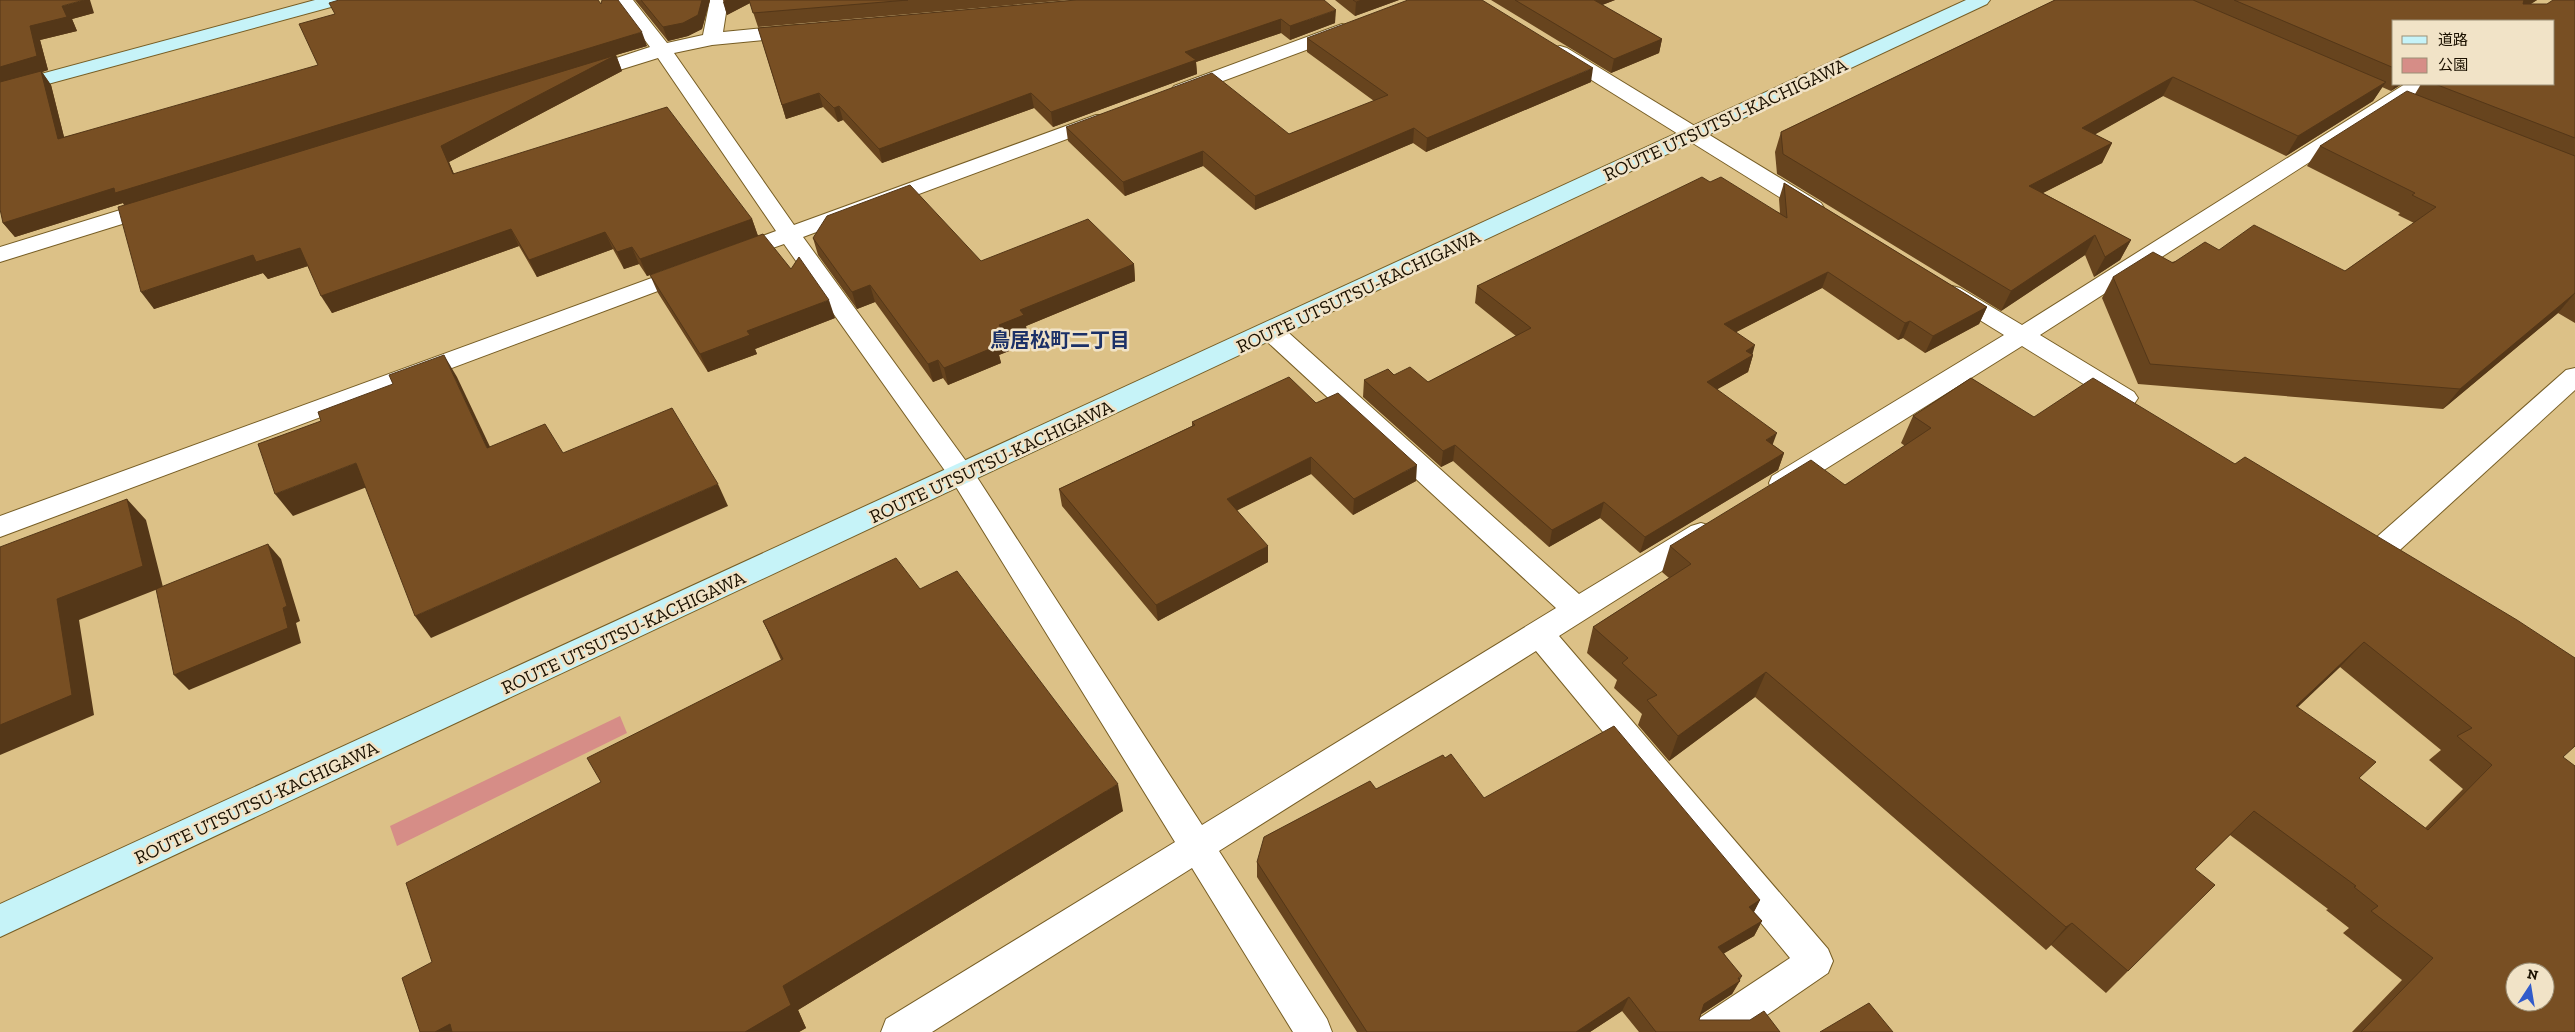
<svg xmlns="http://www.w3.org/2000/svg" width="2575" height="1032" viewBox="0 0 2575 1032" font-family="'Zilla Slab','Noto Sans JP',serif">
	<style>
		.green { fill: #d68d87 }
		.lines { fill: none; stroke-linecap: round; stroke-linejoin: round }
		.street-casing { stroke: #765d24; stroke-width: 2 }
		.secondary-casing { stroke: #765d24; stroke-width: 2 }
		.street { fill: #fff; fill-rule: evenodd }
		.secondary { fill: #c6f3f8; fill-rule: evenodd }
		.wall { fill: #67441e; fill-rule: evenodd }
		.shaded-wall { fill: #543718 }
		.building { fill: #784f23; stroke: #543718; fill-rule: evenodd }
		.labels { text-anchor: middle; stroke-width: 5; stroke-linejoin: round; paint-order: stroke }
		.street-label { font-size: 19px; fill: #1b1100; stroke: #f1e3c7 }
		.neighbourhood-label { font-size: 20px; font-weight: bold; fill: #1b3067; stroke: #f1e3c7 }
	</style>
	<rect width="100%" height="100%" fill="#dcc187"/>
	<path class="green" d="M620,716l7,17 -230,113 -7,-20z"/>
	<g class="lines">
		<defs>
			<g id="street">
				<path d="M615,0h18l34,43 36,-8 7,-35h18l-5,32 73,-7 7,2 2,4 -2,4 -7,2 -84,8 -38,8 120,172 302,-110h14l3,4 -3,4 -307,114 168,231 231,357 354,-217 -294,-271 -3,-6 3,-6 9,-2 9,2 299,269 112,-68 10,-3 10,3 4,7 -4,7 -152,96 269,313 5,12 -5,12 -86,59h-49l5,-13 92,-61 -254,-307 -317,200 108,168 5,13h-39l-101,-164 -260,164h-51l5,-13 289,-177 -222,-360 -169,-238 -49,17 -8,-2 -3,-5 3,-5 49,-18 -118,-173 -74,23 -7,-2 -3,-4 3,-4 73,-24z"/>
				<path d="M1342,24l7,2 2,4 -2,4 -161,60h-14l-3,-4 3,-4z"/>
				<path d="M1560,46l7,2 254,155 3,5 -3,5 -8,2 -8,-2 -252,-157 -3,-4 3,-4z"/>
				<path d="M2405,84h23l-3,4 -385,247 94,57 4,6 -4,6 -9,3 -9,-3 -94,-58 -230,144 -10,3 -10,-3 -3,-7 3,-7 232,-141 -60,-37 -4,-5 4,-5 8,-2 8,2 62,37z"/>
				<path d="M156,199l8,2 3,5 -3,5 -164,51v-15z"/>
				<path d="M690,264l8,2 4,5 -4,5 -698,261v-21z"/>
				<path d="M2575,368v22l-185,169 -10,3 -10,-3 -4,-8 4,-8 196,-173z"/>
			</g>
			<g id="secondary">
				<path d="M315,0h30l-3,4 -342,93v-12z"/>
				<path d="M1966,0h24l-3,4 -1987,933v-33z"/>
			</g>
		</defs>
		<use href="#street" class="street-casing"/>
		<use href="#secondary" class="secondary-casing"/>
		<use href="#street" class="street"/>
		<use href="#secondary" class="secondary"/>
	</g>
	<g class="wall">
		<path d="M0,0l94,13 -22,6 5,12 -37,9 8,30 -6,2 9,13 13,52 537,-133 46,42 -31,9 6,16 -173,91 5,12 298,45 6,17 -111,40 -8,-12 -15,5 -11,-20 -76,28 -18,-31 -187,67 -24,-47 -40,13 -5,-6 -109,36 -30,-104 -1,-2 -108,34 -12,-14z"/>
		<path d="M635,0h75l-8,29 -14,7 -20,5z"/>
		<path d="M723,0h346l-311,27 -8,-24 -23,12z"/>
		<path d="M1076,0l259,23 -45,17 -9,-7 -85,29 1,12 -144,53 -19,-19 -152,55 -39,-43 -5,2 -15,-15 -37,12 -28,-91z"/>
		<path d="M1335,0h64l-44,16z"/>
		<path d="M1491,0h124l-13,5 60,34 -3,14 -48,20z"/>
		<path d="M2055,0h482l-6,4h16l28,-4v323l-17,-10 -115,96 -305,-25 -36,-86 11,-21 106,-27 126,21 69,-48 -16,-8 2,-2 -93,-47 13,-20 95,-52 6,-10h133l-160,-63v63h8l-11,7 -9,-4 -9,14 -87,55 -123,-60 -68,38 17,9 -10,20 -59,30 88,47 -11,20 -26,17 -9,-22 -84,56 -224,-137 -2,-22 6,-20z"/>
		<path d="M1307,38l284,44 -165,70 -13,-9 -158,67 -52,-44 -78,30 -57,-55 -2,-14 223,7 85,-33 -67,-49z"/>
		<path d="M1710,182l70,31 -1,-14 5,-16 203,124 -8,17 -54,29 -22,-15 -5,2 -76,-52 -86,44 17,23 -5,17 -31,17 56,56 11,8 -6,17 -138,83 -40,-35 -51,29 -96,-86 -12,6 -78,-70 1,-17 30,-5 34,7 88,-46 -41,-33 2,-17z"/>
		<path d="M813,238l168,23 153,3 1,17 -109,45 1,6 -20,9 2,10 -10,4 2,8 -53,22 -5,-7 -10,4 -58,-80 -18,7 -39,-54z"/>
		<path d="M791,269l44,49 -80,31 2,5 -49,18 -50,-79 -8,-18z"/>
		<path d="M1971,378l592,379 12,275h-223l50,-52 -59,-47 6,-5 -23,-18 2,-1 -98,-74 -35,34 -67,102 -22,22 -55,-48 -5,5 -291,-253 -86,64 -31,-36 4,-11 -28,-26 3,-8 -30,-27 6,-26 76,-49 -7,-6 8,-26 175,-61 60,-39 -4,-3 12,-27zM2340,667l101,83 -12,10 34,29 -38,39 -66,-50 -62,-71z"/>
		<path d="M1316,403l100,78 -63,34 -42,-41 -74,36 31,52 -110,59 -96,-115 -3,-17 133,-63v-4z"/>
		<path d="M920,589l203,222 -325,199 8,18 -7,4h-379l12,-70 169,-180 180,-122 -18,-39z"/>
		<path d="M1445,758l39,40 276,102 -6,12 8,9 -8,15 -30,17 16,28 -8,13 -32,21 -1,5 81,12h-141l-17,-21 -32,21h-233l-100,-155v-15l119,-73z"/>
	</g>
	<g class="shaded-wall">
		<path d="M84,0h6l4,13 -22,6 5,12 -37,9 8,30 -6,2 9,13 17,68 -68,-69v-17l30,-41 32,-20z"/>
		<path d="M702,0h8l-8,29 -14,7 -20,5 -5,-14z"/>
		<path d="M726,0h23l1,3 -23,12 -4,-13z"/>
		<path d="M1362,0h37l-44,16 1,-14z"/>
		<path d="M1589,0h26l-28,11z"/>
		<path d="M2523,0h14l-25,15z"/>
		<path d="M1336,10l-1,13 -45,17v-14z"/>
		<path d="M1281,19v14l-85,29 1,12 -144,53 -2,-15 134,-60z"/>
		<path d="M642,32l5,14 -31,9 6,16 -173,91 12,29 -335,16 -3,-4 -108,34 -12,-14 111,-35z"/>
		<path d="M1662,39l-3,14 -48,20 3,-14z"/>
		<path d="M1593,68l-2,14 -165,70 1,-14z"/>
		<path d="M2173,77l-10,19 -90,51 9,-19z"/>
		<path d="M2386,82l-13,19 -87,55 12,-20z"/>
		<path d="M2396,84h6l-11,7z"/>
		<path d="M819,93l4,14 -37,12 -4,-14z"/>
		<path d="M1031,93l3,15 -152,55 -3,-14z"/>
		<path d="M839,106l4,14 -5,2 -4,-14z"/>
		<path d="M1414,128l-1,15 -158,67v-14z"/>
		<path d="M2112,143l-10,20 -83,42 10,-19z"/>
		<path d="M1203,151v15l-78,30 -2,-14z"/>
		<path d="M752,219l6,17 -111,40 -7,-17z"/>
		<path d="M511,229l8,17 -187,67 -11,-17z"/>
		<path d="M605,232l8,17 -76,28 -8,-17z"/>
		<path d="M2095,235l-10,20 -84,56 10,-20z"/>
		<path d="M2131,240l-11,20 -26,17 11,-20z"/>
		<path d="M632,247l7,17 -15,5 -7,-17z"/>
		<path d="M300,248l11,17 -43,14 -5,-6 -109,36 -13,-17 112,-37z"/>
		<path d="M1134,264l1,17 -109,45 1,6 -20,9 2,10 -10,4 2,8 -53,22 -4,-17 48,-29 7,-14 21,-15z"/>
		<path d="M1828,272l-6,16 -103,53 5,-17z"/>
		<path d="M870,285l5,17 -18,7 -5,-17z"/>
		<path d="M2575,293l-17,20 -115,96 17,-20z"/>
		<path d="M829,300l6,18 -80,31 2,5 -49,18 -8,-18 47,-23z"/>
		<path d="M1987,307l-8,17 -54,29 8,-17z"/>
		<path d="M1910,321l-7,17 -5,2 7,-17z"/>
		<path d="M1755,345l-3,11 1,-1 -5,17 -46,26 5,-16 39,-31z"/>
		<path d="M444,355l13,22 44,93 -14,-22z"/>
		<path d="M938,360l5,18 -10,4 -5,-18z"/>
		<path d="M1777,433l-6,16 -5,-9z"/>
		<path d="M1455,445l-2,16 -12,6 2,-16z"/>
		<path d="M1784,453l-6,17 -138,83 5,-16z"/>
		<path d="M1311,457v17l-83,41 -1,-16z"/>
		<path d="M356,463l16,22 -79,31 -18,-22z"/>
		<path d="M1417,465l-1,16 -63,34 1,-16z"/>
		<path d="M718,484l10,22 -297,132 -16,-22z"/>
		<path d="M127,499l19,21 17,67 -84,33 15,95 -94,40v-30l57,-126z"/>
		<path d="M1604,502l-4,16 -51,29 3,-17z"/>
		<path d="M268,544l13,15 19,62 -4,2 5,20 -112,47 -15,-15 109,-67z"/>
		<path d="M1268,546v16l-110,59 -2,-16z"/>
		<path d="M2364,642l-24,25 -68,65 24,-26z"/>
		<path d="M1766,672l-11,25 -86,64 9,-25z"/>
		<path d="M1118,784l5,27 -325,199 8,18 -7,4h-54l38,-46z"/>
		<path d="M1760,900l-8,15 -3,-8z"/>
		<path d="M1762,921l-8,15 -43,25 7,-14z"/>
		<path d="M2072,923l-21,22 -5,5 20,-23z"/>
		<path d="M1742,976l-10,18 -35,23 7,-13z"/>
		<path d="M1629,997l-7,14 -32,21h-14z"/>
		<path d="M450,1024l8,8h-23z"/>
	</g>
	<g class="building">
		<path d="M0,0h84l-22,6 5,11 -37,9 7,30 -37,11z"/>
		<path d="M339,0h259l3,4 1,-4h16l24,32 -527,161 -1,-5 -111,35 -3,-14v-127l41,-11 17,68 260,-74 -19,-41 36,-10 -6,-11z"/>
		<path d="M641,0h61l-4,15 -15,8 -20,4z"/>
		<path d="M749,0h159l-155,13z"/>
		<path d="M1076,0h248l12,10 -46,16 -9,-7 -96,33 11,8 -145,52 -20,-19 -152,56 -40,-43 -5,2 -15,-15 -37,12 -24,-77z"/>
		<path d="M1353,0h9l-6,2z"/>
		<path d="M1408,0h74l111,68 -166,70 -13,-10 -159,68 -52,-45 -80,31 -57,-55 146,-54 77,61 99,-39 -81,-57z"/>
		<path d="M1515,0h79l68,39 -48,20z"/>
		<path d="M2055,0h138l193,82 -88,54 -125,-59 -91,51 30,15 -83,43 102,54 -26,17 -10,-22 -84,56 -228,-137 -2,-22z"/>
		<path d="M2234,0h290l-1,4h24l6,-4h22v138l-140,-54h119v-63h-160v47z"/>
		<path d="M616,55l-175,91 12,28 214,-67 85,112 -112,40 -8,-12 -15,5 -12,-20 -76,28 -18,-31 -190,67 -21,-48 -44,14 -3,-7 -112,37 -23,-85z"/>
		<path d="M2407,91l168,65v137l-115,96 -310,-25 -37,-87 40,-25 20,11 32,-21 14,8 35,-25 91,46 91,-64 -24,-12 3,-2 -95,-47z"/>
		<path d="M1702,177l8,5 11,-5 66,41 -3,-35 203,124 -54,29 -23,-15 -5,2 -77,-51 -104,52 31,21 -9,6 7,4 -46,27 70,51 -11,7 18,13 -139,84 -41,-35 -52,28 -97,-85 -12,6 -79,-71 24,-11 6,6 16,-8 18,15 103,-54 -54,-42z"/>
		<path d="M910,185l71,76 107,-42 46,45 -114,46 4,5 -25,10 6,9 -13,5 5,7 -53,22 -6,-8 -10,4 -58,-79 -18,7 -39,-54 14,-22z"/>
		<path d="M763,234l28,35 8,-12 30,43 -82,31 3,4 -50,19 -50,-79z"/>
		<path d="M444,355l43,93 58,-24 18,29 109,-45 46,76 -303,132 -59,-153 -81,31 -17,-50 63,-23 -3,-9 75,-28 -4,-9z"/>
		<path d="M1289,377l27,26 22,-10 79,72 -63,34 -43,-42 -84,42 41,47 -112,59 -97,-116 136,-64 -3,-3z"/>
		<path d="M1971,378l63,39 59,-39 142,86 10,-7 272,163 58,38v88l-12,11 12,9v266h-214l72,-74 -62,-47 7,-5 -24,-19 2,-1 -102,-75 -59,58 20,16 -87,86 -56,-48 -6,4 -300,-255 -88,64 -31,-36 10,-5 -35,-32 6,-5 -35,-31 98,-63 -21,-18 141,-86 34,25 86,-57 -18,-12zM2364,642l108,86 -15,8 35,29 -64,65 -69,-52 17,-16 -80,-56zM2515,972h30v30h-30z"/>
		<path d="M127,499l16,67 -86,33 15,96 -72,30v-178z"/>
		<path d="M268,544l19,62 -4,2 5,20 -114,47 -18,-86z"/>
		<path d="M896,558l24,31 37,-18 161,213 -335,202 8,19 -46,27h-293l-2,-8 -15,8h-15l-18,-54 30,-16 -26,-79 195,-101 -14,-24 196,-99 -20,-38z"/>
		<path d="M1614,726l146,174 -11,7 13,14 -44,26 24,29 -4,2 2,3 -36,23 -5,16h51l14,-9 16,21h-124l-27,-35 -53,35h-209l-110,-170 7,-25 106,-56 6,8 67,-34 2,3 6,-4 33,44z"/>
		<path d="M1869,1003l24,29h-73z"/>
	</g>
	<g class="labels">
		<g class="street-label">
			<text transform="translate(1725 119) rotate(-25)" y="7">ROUTE UTSUTSU-KACHIGAWA</text>
			<text transform="translate(1358 291) rotate(-25)" y="7">ROUTE UTSUTSU-KACHIGAWA</text>
			<text transform="translate(991 461) rotate(-25)" y="7">ROUTE UTSUTSU-KACHIGAWA</text>
			<text transform="translate(623 632) rotate(-25)" y="7">ROUTE UTSUTSU-KACHIGAWA</text>
			<text transform="translate(256 802) rotate(-25)" y="7">ROUTE UTSUTSU-KACHIGAWA</text>
		</g>
		<g class="neighbourhood-label">
			<text x="1060" y="347">鳥居松町二丁目</text>
		</g>
	</g>
	<rect x="2392" y="20" width="162" height="65" fill="#f1e3c7" stroke="#9b8f77"/>
	<rect x="2402" y="36" width="25" height="8" fill="#c6f3f8" stroke="#9b8f77"/>
	<text x="2438" y="45" font-size="15" fill="#1b1100">道路</text>
	<rect x="2402" y="58" width="25" height="15" fill="#d68d87" stroke="#9b8f77"/>
	<text x="2438" y="70" font-size="15" fill="#1b1100">公園</text>
	<g transform="translate(2530 987) rotate(12)"><circle r="24" fill="#f1e3c7" stroke="#9b8f77"/>
	<path d="M0-4L9 19L0 12L-9 19Z" fill="#315bca"/>
	<text y="-8" font-size="14" font-weight="bold" text-anchor="middle" fill="#1b1100">N</text>
	</g>
</svg>
